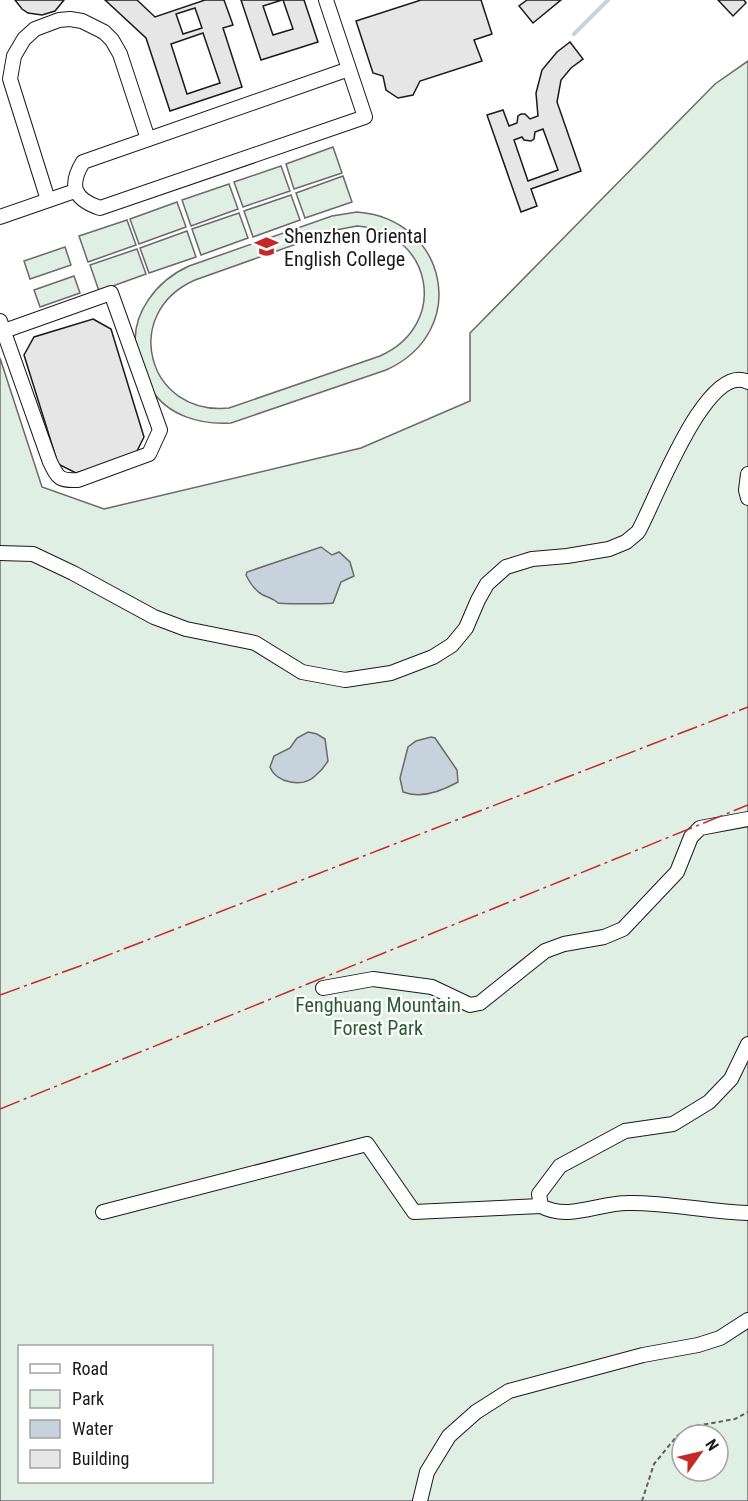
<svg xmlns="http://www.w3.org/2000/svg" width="748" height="1501" viewBox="0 0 748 1501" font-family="'Roboto Condensed',sans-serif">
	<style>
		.green { fill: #e0efe3; stroke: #6a6a6a; stroke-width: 1.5; fill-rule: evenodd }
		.water { fill: #c6d2dc; stroke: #6a6a6a; stroke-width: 1.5 }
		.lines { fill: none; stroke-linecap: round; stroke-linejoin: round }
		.stream { stroke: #c6d2dc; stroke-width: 4 }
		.building { fill: #e6e6e6; stroke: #1a1a1a; stroke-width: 1.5; fill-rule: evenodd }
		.minor-casing { stroke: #1a1a1a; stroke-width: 16 }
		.path { stroke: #5f5f5f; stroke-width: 2; stroke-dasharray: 4.5 3; stroke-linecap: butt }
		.minor { stroke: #fff; stroke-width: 14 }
		.power { stroke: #c62828; stroke-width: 1.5; stroke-dasharray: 21 4.5 3 4.5; stroke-linecap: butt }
		.labels { text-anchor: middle; stroke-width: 4.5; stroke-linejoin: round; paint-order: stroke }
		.poi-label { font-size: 20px; fill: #1a1a1a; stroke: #fff; text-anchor: start }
		.park-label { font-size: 20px; fill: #2b5a34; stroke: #fff }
	</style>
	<rect width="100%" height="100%" fill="#fff"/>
	<g class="green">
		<path d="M748,61v1440h-748v-1143l42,129 62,22 257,-61 109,-47v-68l245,-249zM20,1346h192v136h-192zM682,1435h36v36h-36z"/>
		<path d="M333,147l9,26 -48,16 -8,-25z"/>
		<path d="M281,166l9,25 -47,16 -9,-25z"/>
		<path d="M343,176l9,26 -47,16 -9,-25z"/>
		<path d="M229,184l9,25 -47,17 -9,-26z"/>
		<path d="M291,195l9,25 -47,17 -9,-26z"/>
		<path d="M177,202l9,25 -47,17 -9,-25z"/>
		<path d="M357,212c91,7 114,120 29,158l-155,53c-30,2 -63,-7 -80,-34 -4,-6 -6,-15 -9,-22 -2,-5 -5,-12 -6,-17 -6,-37 22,-70 53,-84l143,-50zM357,226c76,6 93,99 23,130l-151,52c-82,8 -109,-95 -34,-128l141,-50z"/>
		<path d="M239,213l9,25 -47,17 -9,-26z"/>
		<path d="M127,220l9,25 -48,17 -9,-26z"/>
		<path d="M187,231l9,26 -47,16 -9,-25z"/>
		<path d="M65,247l6,18 -41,14 -6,-18z"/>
		<path d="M137,249l9,25 -47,17 -9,-26z"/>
		<path d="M74,276l6,17 -40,14 -6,-17z"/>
	</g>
	<g class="water">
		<path d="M321,547l11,8 7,-3 11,10 4,14 -13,6 -8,21c-4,1 -50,1 -55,0 -5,-5 -9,-5 -15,-8 -8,-4 -13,-12 -17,-20l1,-3z"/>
		<path d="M308,732l9,2 8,5 3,22c-3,5 -8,11 -13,15 -12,12 -39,7 -45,-9l4,-11 16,-8 7,-10z"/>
		<path d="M431,737l4,1 22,32 1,12c-16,9 -37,17 -55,10l-3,-14 8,-31 8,-6z"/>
	</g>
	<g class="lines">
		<path class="stream" d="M574,34l34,-34"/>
	</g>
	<g class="building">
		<path d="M15,0h49l-9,11 -13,4 -14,-2 -6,-4z"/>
		<path d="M105,0h32l18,17 50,-17h19l9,25 -10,3 19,59 -72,24 -24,-73zM195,8l7,20 -19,6 -7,-20zM203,33l17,50 -33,11 -16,-50z"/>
		<path d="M241,0h41l-19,6 10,29 20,-6 -10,-29h21l14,42 -57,18z"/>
		<path d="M421,0h60l11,34 -18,6 8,21 -62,20 -7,14 -15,3 -12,-8 -3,-14 -10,-3 -17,-52z"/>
		<path d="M527,0h34l-28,23 -14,-17z"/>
		<path d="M718,0h26l2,3 -13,13z"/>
		<path d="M570,42l13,17 -12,9 -10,12 -4,22 24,69 -50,18 6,17 -16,6 -34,-97 16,-5 6,16 8,-3 1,-7 3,-2h4l5,5 8,-3 -2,-23 6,-23 15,-18zM543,129l15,41 -30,11 -14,-41 8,-3 2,3 7,1 3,-2 1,-7z"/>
		<path d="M93,319l18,10 33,108 -9,18 -59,18 -18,-9 -34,-109 10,-18z"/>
	</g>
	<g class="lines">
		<defs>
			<g id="minor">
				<path d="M326,0l39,117 -265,91c-27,-9 -31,-23 -17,-46l266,-93"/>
				<path d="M48,200l-38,-121 4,-23 10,-17 11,-10 24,-9 11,-1 12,2 22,11 8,8 8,14 28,85"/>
				<path d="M0,217l75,-26"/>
				<path d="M0,321l50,141c8,16 9,19 28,18l71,-26 11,-24 -49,-137 -107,38"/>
				<path d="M748,474l-2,16 2,8"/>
				<path d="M0,553l33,1 40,19 81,44 32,12 69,14 47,29 43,8 46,-7 42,-16 19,-12 14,-17 12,-28 9,-16 19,-17 26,-8 35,-3 42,-7 17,-7 12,-10c16,-27 68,-172 110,-150"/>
				<path d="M323,988l50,-9 59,8 38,18 10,-2 65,-52 19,-7 40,-7 19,-8 54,-57 14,-35 9,-9 48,-9"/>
				<path d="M748,1044l-17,35 -22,23 -36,22 -48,7 -65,35 -21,28 2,12c27,15 58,-3 86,-3 40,-1 81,9 121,10"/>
				<path d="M103,1212l264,-68 47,68 127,-6"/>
				<path d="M420,1501l7,-29 22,-36 27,-24 33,-21 134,-36 55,-10 22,-7 28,-18"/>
			</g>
		</defs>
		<use href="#minor" class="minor-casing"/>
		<path class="path" d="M642,1501l12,-37 23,-28 13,-9 45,-8 13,-7"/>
		<use href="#minor" class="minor"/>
		<g class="power">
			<path d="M0,995l80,-29 668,-259"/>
			<path d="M0,1109l748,-304"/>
		</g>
	</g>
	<defs>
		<symbol id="school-bare" viewBox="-9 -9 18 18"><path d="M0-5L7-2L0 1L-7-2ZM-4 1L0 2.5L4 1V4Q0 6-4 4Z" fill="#c62828" stroke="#fff" stroke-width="2.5" paint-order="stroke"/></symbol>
	</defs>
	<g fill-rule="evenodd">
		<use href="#school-bare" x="250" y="230" width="33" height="33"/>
	</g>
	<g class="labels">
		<g class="poi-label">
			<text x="284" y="243">Shenzhen Oriental<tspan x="284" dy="23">English College</tspan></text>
		</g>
		<g class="park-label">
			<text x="378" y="1012">Fenghuang Mountain<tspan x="378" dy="23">Forest Park</tspan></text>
		</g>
	</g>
	<rect x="18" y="1345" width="195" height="138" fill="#ffffff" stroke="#a3a3a3" stroke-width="1.5"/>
	<rect x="30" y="1364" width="30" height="9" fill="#ffffff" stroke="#a3a3a3" stroke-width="1.5"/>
	<text x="72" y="1375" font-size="18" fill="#1a1a1a">Road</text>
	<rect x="30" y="1390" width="30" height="18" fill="#e0efe3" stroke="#a3a3a3" stroke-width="1.5"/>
	<text x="72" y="1405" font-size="18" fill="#1a1a1a">Park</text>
	<rect x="30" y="1420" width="30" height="18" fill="#c6d2dc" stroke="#a3a3a3" stroke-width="1.5"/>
	<text x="72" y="1435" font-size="18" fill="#1a1a1a">Water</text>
	<rect x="30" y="1450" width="30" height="18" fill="#e6e6e6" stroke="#a3a3a3" stroke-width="1.5"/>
	<text x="72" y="1465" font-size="18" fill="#1a1a1a">Building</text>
	<g transform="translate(700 1453) rotate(56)"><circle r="28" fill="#ffffff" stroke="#a3a3a3" stroke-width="1.5"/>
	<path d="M0-4.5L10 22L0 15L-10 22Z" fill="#c62828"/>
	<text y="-9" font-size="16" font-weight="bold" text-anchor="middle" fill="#1a1a1a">N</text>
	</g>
</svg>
